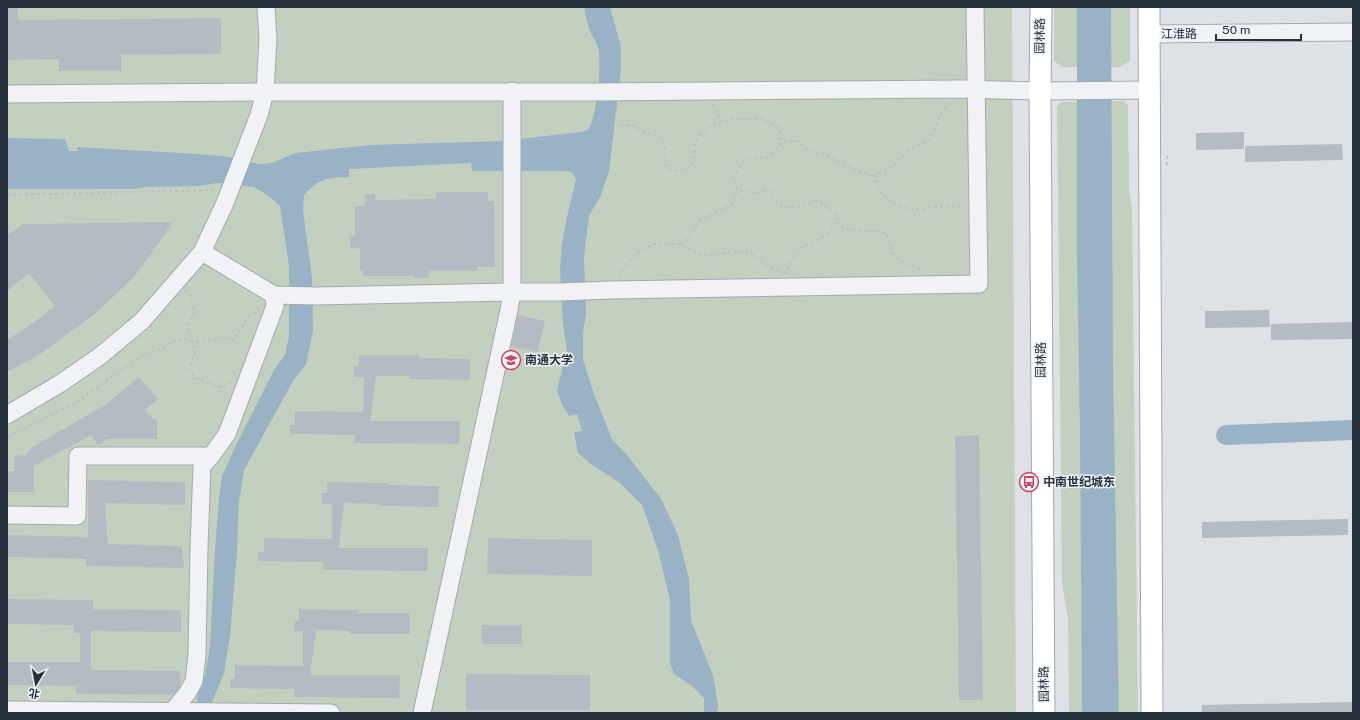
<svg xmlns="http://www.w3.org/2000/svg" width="1360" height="720" viewBox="0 0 1360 720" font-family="'Public Sans','Noto Sans SC',sans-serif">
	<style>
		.green { fill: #c4d0bf }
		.water { fill: #99b2c6 }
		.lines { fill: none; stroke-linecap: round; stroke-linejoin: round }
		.river { stroke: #99b2c6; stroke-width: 20 }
		.building { fill: #b5bbc3 }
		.minor-casing { stroke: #a3a9b1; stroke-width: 19 }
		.major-casing { stroke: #9da7b2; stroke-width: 23 }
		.path { stroke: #bcc0c5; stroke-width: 2; stroke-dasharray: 3 3; stroke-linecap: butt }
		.minor { stroke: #f0f2f5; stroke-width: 17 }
		.major { stroke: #fff; stroke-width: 21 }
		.labels { text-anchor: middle; stroke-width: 3; stroke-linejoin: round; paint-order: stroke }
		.street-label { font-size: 12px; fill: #27313d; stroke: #edf0f5 }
		.poi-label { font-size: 12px; font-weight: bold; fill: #27313d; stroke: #edf0f5; text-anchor: start }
	</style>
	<rect width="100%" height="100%" fill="#dee2e7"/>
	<g class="green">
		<path d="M7,7h1005l4,706h-1009z"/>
		<path d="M1054,7h76v54l-11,6h-57l-8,-6z"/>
		<path d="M1123,101l5,4 1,85 3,18 6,505h-69l-1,-94 -6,-35 -5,-478 5,-4z"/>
	</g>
	<g class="water">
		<path d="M584,7h26l11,40v23l-12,101 -9,26 -11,19 -5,40 2,58 -3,19v27l10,31 19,48 15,16 34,44 17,36 11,44 2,41 22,55 5,30 -1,8h-13v-15l-13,-13 -17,-11 -4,-11v-63l-12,-50 -16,-45 -22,-22 -29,-19 -13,-11 -4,-21 8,-1 -5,-17 -8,2 -7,-11 -5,-15 10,-40 -4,-26 -3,-55 2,-25 5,-27 9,-38 -4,-7 -8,-1h-92l-1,-8 -122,6v8c-22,1 -29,1 -45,18l-1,15 9,68 1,52 -7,34 -13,17 -49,89 -5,31 -2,51 -7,84 -6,37 -12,29 -4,3 -21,8 10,-11 2,-14 6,-12 5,-30 5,-97 4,-51 3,-22 13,-29 39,-77 11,-15 4,-19v-70l-9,-60 -14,-12 -13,-7 -36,-4 -18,3 -52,1 -14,2h-126v-51l58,1 4,12h9l-1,-4c48,3 97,5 146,9 12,1 32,9 42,8 11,-1 21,-8 31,-11l74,-8 132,-4 79,-9 7,-2c9,-13 14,-66 10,-82 -1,-6 -6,-11 -8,-17 -3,-7 -4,-16 -6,-24z"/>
		<path d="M1077,7h34l2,360 6,346h-37l-2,-281 -3,-176z"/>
	</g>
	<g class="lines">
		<path class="river" d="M1226,435l127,-5"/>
	</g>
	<g class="building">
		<path d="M7,7h11v13l203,-2v36l-100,1v16h-62v-12l-52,1z"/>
		<path d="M1244,132v17l-48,1v-17z"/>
		<path d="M1342,144l1,16 -98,2v-16z"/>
		<path d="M436,192h52v9h6l1,66h-17v4h-49v7h-15v-2h-51v-6h-3v-22l-10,1v-13h5v-30h10v-12h10v6l61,-1z"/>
		<path d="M172,222l-8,14 -30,41 -38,36 -57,42 -32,17v-32l26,-17 22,-17 -26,-33 -22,18v-56l16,-11z"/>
		<path d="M1269,310l1,17 -65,1v-17z"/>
		<path d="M518,315l27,6 -7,31 -27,-5z"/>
		<path d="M1353,322v17l-82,1v-16z"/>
		<path d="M359,355h60v3l51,1v21l-60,-1v-3h-34l-6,45h90l-1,23 -105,-1 1,-8 -65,-1v-9h5v-14l68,1 1,-35h-10v-11h5z"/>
		<path d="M139,377l19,22 -13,11 8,9h4v20h-50l-9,6 -7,-10 -57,31v26h-27v-21h7l1,-16 11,1 5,-8 74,-43z"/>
		<path d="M979,435l4,265h-24l-4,-264z"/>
		<path d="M88,480l97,2v23l-80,-2 3,41 74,2 2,22 -98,-2v-7l-79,-2v-22l81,2z"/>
		<path d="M327,482l61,1v2l51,1 -1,21 -59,-1v-2l-35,-1 -5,45h89l-1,23 -104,-1v-8l-65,-1v-9h6v-14l68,1v-35h-10v-11h5z"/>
		<path d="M1348,519v16l-146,3v-16z"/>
		<path d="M488,538l104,2v36l-105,-2z"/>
		<path d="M7,599l86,1v9l88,1v22l-90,-1v39l89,1v16l-7,8 -97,-1v-8l-69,-1v-23h73v-29h-6v-8l-67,-1z"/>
		<path d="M299,609l60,1v3h51v21h-60v-3l-34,-1 -6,45h90l-1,23 -105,-1v-8l-64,-1v-9h5v-14l68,1v-35h-9v-10h5z"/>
		<path d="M481,625h41v19h-40z"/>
		<path d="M466,674l124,1v35h-124z"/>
		<path d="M1353,702v11h-151v-8z"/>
	</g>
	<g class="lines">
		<defs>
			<g id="minor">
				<path d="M1149,34l204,-2"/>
				<path d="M7,94l258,-2h328l368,-3 79,2 110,-1"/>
				<path d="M202,252l72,43 42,1 196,-4h47l52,-2 368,-6 -4,-277"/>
				<path d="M7,415l54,-32 39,-27 42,-35 60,-69 23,-49 34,-88 6,-23 3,-53 -2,-32"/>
				<path d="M7,515l70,1 1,-60h133"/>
				<path d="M7,710l324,3"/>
				<path d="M172,712l16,-20 6,-11 3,-26 2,-107 3,-82 9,-10 16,-22 48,-128 -1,-11"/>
				<path d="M422,713l87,-403 3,-18v-201"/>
			</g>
			<g id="major">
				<path d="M1041,7l-1,84 4,622"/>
				<path d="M1149,7l3,706"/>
			</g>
		</defs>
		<use href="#minor" class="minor-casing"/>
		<use href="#major" class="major-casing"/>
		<g class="path">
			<path d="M950,102l-8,10 -11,26 -21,12 -17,16 -19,10c5,21 20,31 40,33 17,1 32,-7 50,-1"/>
			<path d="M713,104l1,5 7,12"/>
			<path d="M620,125h13c9,7 16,10 28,12 7,8 -1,24 8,32 3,3 8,2 12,1 20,-5 9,-22 17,-32 12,-17 33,-20 52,-19 4,0 9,-1 13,0 5,2 11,6 16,9l2,7 -1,11"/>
			<path d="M1167,165v-10"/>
			<path d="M7,195l208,-5"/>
			<path d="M837,222l7,6 6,2 15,1h14l8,3c1,8 7,25 15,28 7,3 14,4 20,9"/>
			<path d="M680,244l11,-10 8,-13 26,-12 7,-6 6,-13"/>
			<path d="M784,274c4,-9 11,-22 20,-28 4,-2 8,-3 12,-5 11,-5 19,-14 22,-25l-16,-13 -6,-2c-18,8 -38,13 -45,-10l-5,-1 -12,3 -16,-3 -5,-12c9,-18 13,-20 33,-20l20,-17h12l9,10 17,3 21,12 29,10"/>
			<path d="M618,276l12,-15 14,-13 14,-5 22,1 18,10 12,2 22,-4 14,-1 11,6 11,9 15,7"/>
			<path d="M186,290l4,5 5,17 -5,8 -2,9 7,22 -6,18 7,9 26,10 10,-7"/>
			<path d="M7,437l65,-32 71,-50 16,-5 13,-8 10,-3 17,3 24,-5 11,3 14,-24 10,-4"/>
		</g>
		<use href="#minor" class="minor"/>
		<use href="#major" class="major"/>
	</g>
	<defs>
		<symbol id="university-ring" viewBox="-11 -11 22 22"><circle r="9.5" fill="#edf0f5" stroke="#c94661" stroke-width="1.5"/><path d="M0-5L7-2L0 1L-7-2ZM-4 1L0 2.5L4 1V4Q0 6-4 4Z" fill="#c94661"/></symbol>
		<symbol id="bus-ring" viewBox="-11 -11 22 22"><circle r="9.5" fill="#edf0f5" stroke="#c94661" stroke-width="1.5"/><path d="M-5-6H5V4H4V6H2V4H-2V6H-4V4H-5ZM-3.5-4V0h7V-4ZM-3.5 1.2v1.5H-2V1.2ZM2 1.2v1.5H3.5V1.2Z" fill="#c94661"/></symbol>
	</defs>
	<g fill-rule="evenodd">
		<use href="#university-ring" x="500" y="349" width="22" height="22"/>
		<use href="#bus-ring" x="1018" y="471" width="22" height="22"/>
	</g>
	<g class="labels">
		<g class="street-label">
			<text x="1179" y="38">江淮路</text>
			<text transform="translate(1040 36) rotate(-89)" y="4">园林路</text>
			<text transform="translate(1041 360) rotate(-90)" y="4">园林路</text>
			<text transform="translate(1044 684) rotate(-91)" y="4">园林路</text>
		</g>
		<g class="poi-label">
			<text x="525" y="364">南通大学</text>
			<text x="1043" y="486">中南世纪城东</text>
		</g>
	</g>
	<rect width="1360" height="720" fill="none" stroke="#27313d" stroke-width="16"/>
	<g transform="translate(36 684) rotate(190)" stroke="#edf0f5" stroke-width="3" paint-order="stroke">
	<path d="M0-3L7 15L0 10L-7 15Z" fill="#27313d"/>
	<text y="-6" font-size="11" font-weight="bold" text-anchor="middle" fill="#27313d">北</text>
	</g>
	<path d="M1216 34v6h85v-6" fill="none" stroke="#27313d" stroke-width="2"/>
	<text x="1222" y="34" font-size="12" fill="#27313d" stroke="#edf0f5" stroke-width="3" paint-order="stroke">50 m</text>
</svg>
